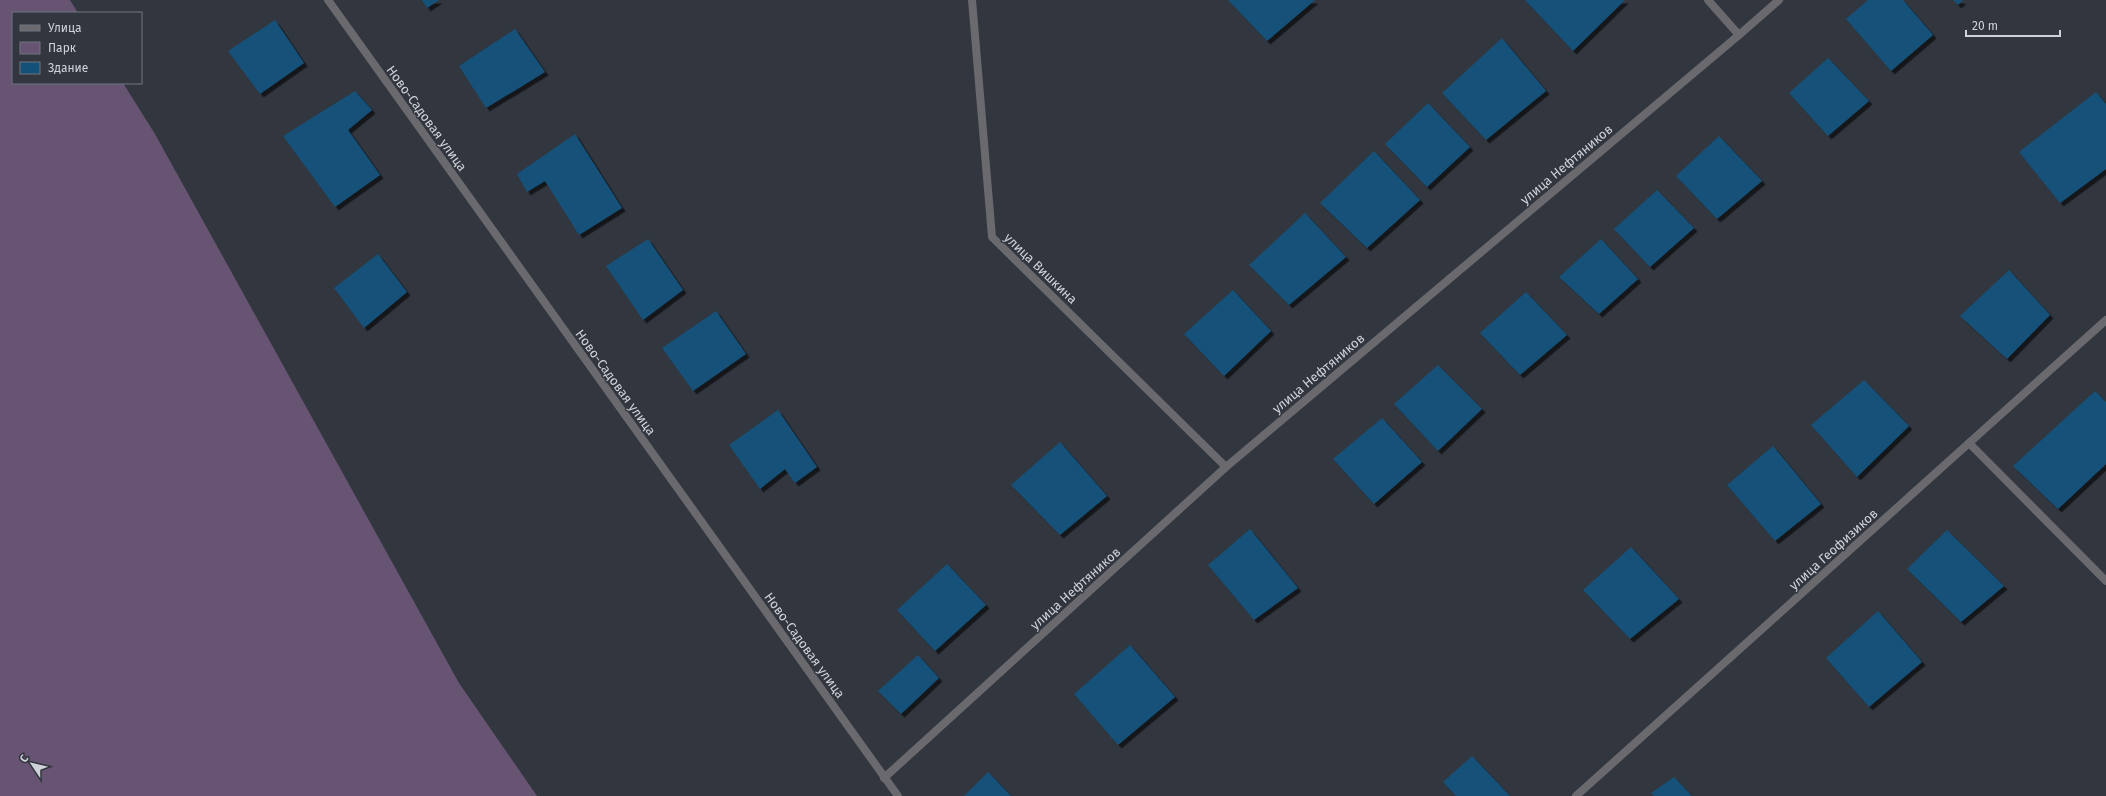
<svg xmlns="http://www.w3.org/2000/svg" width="2106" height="796" viewBox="0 0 2106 796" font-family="'Fira Sans',sans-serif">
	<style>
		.green { fill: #675372 }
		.building { fill: #145179; filter: url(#shadow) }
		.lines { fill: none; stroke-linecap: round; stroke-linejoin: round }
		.minor { stroke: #6a696e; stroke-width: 8 }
		.tertiary { stroke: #6a696e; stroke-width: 8 }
		.labels { text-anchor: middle; stroke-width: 3; stroke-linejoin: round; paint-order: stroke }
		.street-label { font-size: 13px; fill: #cfd2d8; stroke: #32363f }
	</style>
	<defs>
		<filter id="shadow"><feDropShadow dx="3.5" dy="3.5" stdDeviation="0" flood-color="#0009"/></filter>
	</defs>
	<rect width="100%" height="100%" fill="#32363f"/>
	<path class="green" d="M0,0h70l8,13h-65v70h110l32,51 304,549 78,113h-537z"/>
	<g class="building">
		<path d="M422,0h17l-12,8z"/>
		<path d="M1228,0h87l-48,41z"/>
		<path d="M1525,0h100l-52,51z"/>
		<path d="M1868,0h35l30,35 -42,36 -45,-52z"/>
		<path d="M1953,0h10l-5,5z"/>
		<path d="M275,20l29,43 -44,31 -32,-43z"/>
		<path d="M515,29l30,43 -59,36 -27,-42z"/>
		<path d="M1502,38l44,53 -60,49 -44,-47z"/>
		<path d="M1828,58l41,43 -41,35 -39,-43z"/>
		<path d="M355,91l17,19 -24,20 32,45 -45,32 -52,-71z"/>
		<path d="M2096,92l10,12v65l-46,34 -41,-51z"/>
		<path d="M1428,103l42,44 -43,40 -42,-43z"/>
		<path d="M575,134l47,74 -43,27 -34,-54 -18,11 -10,-18z"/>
		<path d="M1719,136l43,45 -45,38 -41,-43z"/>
		<path d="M1374,151l46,49 -53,48 -47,-45z"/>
		<path d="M1657,190l37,38 -44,39 -36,-38z"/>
		<path d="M1305,213l41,44 -57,48 -40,-40z"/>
		<path d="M648,239l35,51 -40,30 -37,-54z"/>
		<path d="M1601,239l37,40 -39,35 -40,-37z"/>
		<path d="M378,254l29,38 -43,36 -30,-40z"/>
		<path d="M2009,270l41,45 -43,44 -47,-43z"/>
		<path d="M1233,290l38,41 -47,45 -40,-42z"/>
		<path d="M1526,292l41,43 -47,40 -40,-42z"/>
		<path d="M716,311l30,43 -53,37 -31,-43z"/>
		<path d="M1438,365l44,44 -44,42 -44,-47z"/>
		<path d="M1864,380l45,46 -52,51 -46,-52z"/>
		<path d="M2095,391l11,11v62l-48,45 -45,-43z"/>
		<path d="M778,410l39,57 -22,16 -10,-14 -25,20 -31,-44z"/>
		<path d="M1382,418l40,44 -48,42 -41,-45z"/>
		<path d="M1060,442l47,54 -47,39 -49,-50z"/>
		<path d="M1773,446l48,58 -46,37 -48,-56z"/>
		<path d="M1250,529l48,59 -44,32 -46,-55z"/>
		<path d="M1947,530l57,56 -43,36 -54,-53z"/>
		<path d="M1631,547l48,52 -49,40 -47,-49z"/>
		<path d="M947,564l39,41 -51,46 -38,-41z"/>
		<path d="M1878,611l44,51 -53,45 -43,-49z"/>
		<path d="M1130,645l45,52 -57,48 -44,-51z"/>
		<path d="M918,655l21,23 -38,36 -23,-23z"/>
		<path d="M1472,756l38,40h-54l-13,-14z"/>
		<path d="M988,772l23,24h-47z"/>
		<path d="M1674,777l18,19h-38l-3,-3z"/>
	</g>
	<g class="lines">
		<g class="minor">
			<path d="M328,0l570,796"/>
			<path d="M972,0l20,237 234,230"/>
			<path d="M1969,443l137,138"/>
			<path d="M884,778l342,-311 513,-432"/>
			<path d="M1576,796l530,-476"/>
		</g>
		<path class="tertiary" d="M1708,0l31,35 40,-35"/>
	</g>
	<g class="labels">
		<g class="street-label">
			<text transform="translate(427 118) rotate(54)" y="5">Ново-Садовая улица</text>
			<text transform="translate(1566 164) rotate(-40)" y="5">улица Нефтяников</text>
			<text transform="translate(1041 268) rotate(44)" y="5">улица Вишкина</text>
			<text transform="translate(1318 373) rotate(-40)" y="5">улица Нефтяников</text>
			<text transform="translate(616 382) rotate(54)" y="5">Ново-Садовая улица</text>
			<text transform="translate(1833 549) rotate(-42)" y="5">улица Геофизиков</text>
			<text transform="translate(1075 588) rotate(-42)" y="5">улица Нефтяников</text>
			<text transform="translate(805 645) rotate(54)" y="5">Ново-Садовая улица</text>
		</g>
	</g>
	<rect x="12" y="12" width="130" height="72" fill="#32363f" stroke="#71747c"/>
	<rect x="20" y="25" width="20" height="6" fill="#6a696e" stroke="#71747c"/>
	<text x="48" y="32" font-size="12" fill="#cfd2d8">Улица</text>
	<rect x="20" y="42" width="20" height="12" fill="#675372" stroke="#71747c"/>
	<text x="48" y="52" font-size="12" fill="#cfd2d8">Парк</text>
	<rect x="20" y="62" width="20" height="12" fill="#145179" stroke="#71747c"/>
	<text x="48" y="72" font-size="12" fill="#cfd2d8">Здание</text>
	<g transform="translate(32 764) rotate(305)" stroke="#32363f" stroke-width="3" paint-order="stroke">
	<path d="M0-3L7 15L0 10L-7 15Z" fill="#cfd2d8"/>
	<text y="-6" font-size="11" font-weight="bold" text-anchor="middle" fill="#cfd2d8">С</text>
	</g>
	<path d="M1966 30v6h94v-6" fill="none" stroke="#cfd2d8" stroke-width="2"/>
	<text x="1972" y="30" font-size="12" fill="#cfd2d8" stroke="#32363f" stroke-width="3" paint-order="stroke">20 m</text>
</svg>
